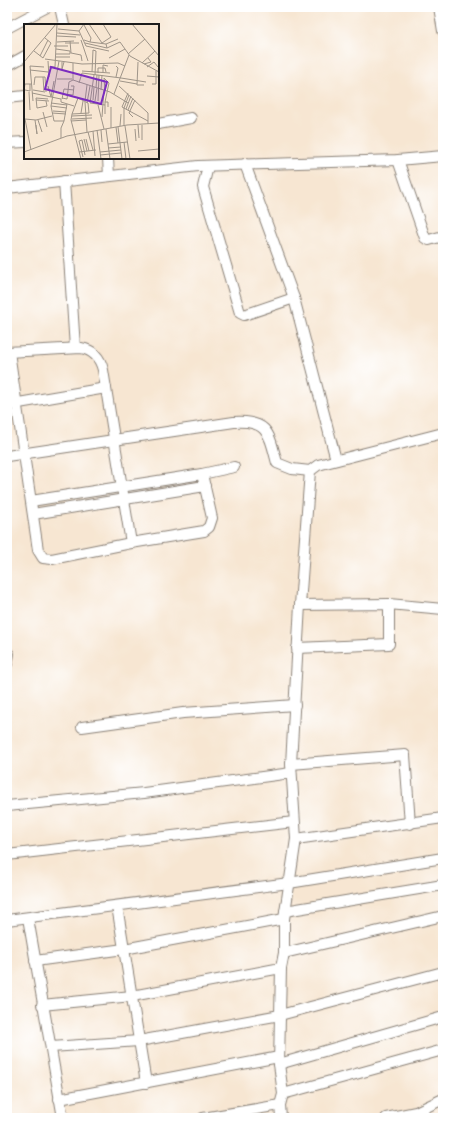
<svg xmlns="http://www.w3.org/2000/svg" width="450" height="1125" viewBox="0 0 450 1125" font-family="'Gentium Book Plus',serif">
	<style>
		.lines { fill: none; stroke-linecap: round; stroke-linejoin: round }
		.minor-casing { stroke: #8a8177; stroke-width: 12 }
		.minor { stroke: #fff; stroke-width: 10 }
		.inset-road { fill: none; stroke: #9f9589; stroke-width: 1 }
		.view { fill: #7b2cbf; fill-opacity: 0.15; stroke: #7b2cbf; stroke-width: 2 }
		.inset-edge { fill: none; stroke: #1c1c1c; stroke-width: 2 }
	</style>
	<rect width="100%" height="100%" fill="#fff"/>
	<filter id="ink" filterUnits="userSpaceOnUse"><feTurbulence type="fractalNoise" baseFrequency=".025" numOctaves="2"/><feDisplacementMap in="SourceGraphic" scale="8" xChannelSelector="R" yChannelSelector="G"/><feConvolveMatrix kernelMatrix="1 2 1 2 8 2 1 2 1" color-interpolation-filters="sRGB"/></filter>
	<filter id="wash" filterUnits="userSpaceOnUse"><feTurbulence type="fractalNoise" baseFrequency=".012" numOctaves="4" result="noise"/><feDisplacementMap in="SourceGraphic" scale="16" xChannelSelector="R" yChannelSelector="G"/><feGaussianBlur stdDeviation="0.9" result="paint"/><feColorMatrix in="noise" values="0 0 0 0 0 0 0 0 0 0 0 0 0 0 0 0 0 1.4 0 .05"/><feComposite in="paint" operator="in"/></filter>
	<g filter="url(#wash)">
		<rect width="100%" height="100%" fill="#f7e6d2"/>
	</g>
	<g filter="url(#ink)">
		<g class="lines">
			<defs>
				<g id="minor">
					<path d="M60,7l4,18"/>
					<path d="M439,7l4,24"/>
					<path d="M7,28l40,-21"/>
					<path d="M7,66l18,-10"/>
					<path d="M7,98l18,-2"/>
					<path d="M158,124l33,-6"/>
					<path d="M7,143l18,-1"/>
					<path d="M108,158l1,18"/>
					<path d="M398,160l27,78 4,2 14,-4"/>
					<path d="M245,164l49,134 42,162"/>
					<path d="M208,166l-5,21 37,126 4,2 50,-17"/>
					<path d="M64,181l11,167"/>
					<path d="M7,188l191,-22 200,-6 45,-4"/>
					<path d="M7,352l74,-4c12,2 19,9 22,22l28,173"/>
					<path d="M9,352l29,198 5,8 9,1 79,-16 73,-12 5,-4 3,-9 -10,-44"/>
					<path d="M7,405l99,-17"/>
					<path d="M7,456l227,-34c34,-2 35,11 43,41l15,6 18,2"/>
					<path d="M31,501l171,-27 32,-7"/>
					<path d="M33,514l172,-28"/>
					<path d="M300,605l89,-1 54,5"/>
					<path d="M297,648l92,-4v-40"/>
					<path d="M7,653l2,1 -2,10"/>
					<path d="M82,727l101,-14 112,-8"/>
					<path d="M291,764l114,-9 5,69"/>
					<path d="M7,806l137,-13 147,-20"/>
					<path d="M296,839l147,-21"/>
					<path d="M7,855l287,-33"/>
					<path d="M117,906l29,177"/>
					<path d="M285,911l158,-26"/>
					<path d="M28,918l35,200"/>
					<path d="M7,920l282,-37 154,-25"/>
					<path d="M284,953l159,-37"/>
					<path d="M35,961l89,-12 160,-30"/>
					<path d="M42,1005l90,-9 149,-28"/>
					<path d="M51,1047l88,-6 141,-26 163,-43"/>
					<path d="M279,1064l164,-47"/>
					<path d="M283,1094l160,-44"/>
					<path d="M59,1099l220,-42"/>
					<path d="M203,1118l77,-13"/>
					<path d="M281,1118l-1,-13 3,-11 -4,-30 2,-96 3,-15v-34l12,-80 -5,-75 9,-159 10,-134 8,-6 125,-32"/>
					<path d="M386,1118l30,-6 27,-13"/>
				</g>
			</defs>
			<use href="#minor" class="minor-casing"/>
			<use href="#minor" class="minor"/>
		</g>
	</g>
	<g transform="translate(24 24)">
		<rect width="135" height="135" fill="#f7e6d2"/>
		<path class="inset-road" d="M60,0l-5,7 7,15 23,5M65,0l13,19 9,-6 -8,-13M108,0l27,32M60,1l7,13 -1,4 -6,-2M34,5l21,2M33,9l23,2M33,12l19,1M57,16l7,21M46,17l1,12 10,2 1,6M33,18l17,-1M66,18l16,2M41,19h14M61,19l22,5 13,-6 10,14 29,16M30,22h14M83,24l-1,-4 12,-5M32,25l14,2v3M10,27l9,7 8,-15 -6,-5M32,30h14M104,30l17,-15M16,32l8,-16M32,33h14M85,34l16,-9M21,35l37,5 36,-1 7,3M24,37l1,16M0,38l32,-38M38,38v7l2,-7M114,38l-1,23h7M49,39v17l37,12 18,11M118,39l13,-12M120,40l7,-2 -3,-4M92,42l2,2 -2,9M24,43h7l2,-43M123,43l7,-5 4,5M6,46l18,2M58,47l28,2M68,48l1,-22 3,1 -1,24M79,48v-7l5,1M74,49v-5h7l1,4M70,51l-4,28 15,2M123,52l12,1M19,53l1,14M97,54l25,4M33,55h15M96,57l17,3M55,59l3,-10 39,5M128,60h4v-13M10,61l1,-8h10l1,15M24,62l3,11 3,-16M95,62l29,27v11M72,64l1,-13M0,66l1,-6h7M1,66l5,1v-7M9,66l12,2M77,66l1,-15M81,67l-1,-13 5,5 -4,19M5,68l1,18M8,69l29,6v3l13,4M104,69l-6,14 26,14M39,70l10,1 1,-9h-3M90,70l15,-39M38,74l5,1 2,-17 4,-2M38,75l2,-10 10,1M12,76l13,1M69,76l1,-13M9,77l-3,-35 14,1M22,77l1,5 -10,2 -1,-10 12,1M61,77l2,-16M71,77l2,-13M74,77l1,-26M61,78l2,30M27,79l16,2M63,79l3,-17M74,81l6,24M27,82l8,-45M27,82l3,15h10l3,-17M27,82l16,2M102,85l5,-13M104,86l5,-12M29,87l13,1M19,88l4,15M28,89l14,1M57,89l2,-12M48,90l17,-1 -1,-10M81,90v-12h3v5M48,92l20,-1M78,93l2,-27M109,93l-4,-4 6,-13M48,95l20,-1M11,96l2,14 -1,-9M14,96l4,12M47,97l15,-1M114,101l1,13M118,101v15M96,102l1,-12M100,102v-18l5,-13M101,102l5,33M92,103l2,16M94,103l4,32M87,104v-21M82,105l4,30M111,105l1,12M73,106l4,29M77,106l1,12M69,107l2,25M64,108l5,18M37,114v-10l3,-7M60,115l3,12M62,115l3,12M58,116l-3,1 4,16M58,116l3,15M100,118l2,17M84,120l19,-2M84,124l13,-1M7,126l-6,-31 11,1 16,-4M114,127l21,-2M0,128l43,-16 60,-11 32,-2M55,128l17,-2M76,128l21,-2M76,131l21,-2M57,135l-10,-39 1,-6 6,-16 10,5"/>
		<path class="view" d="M27,43l56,15 -6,22 -56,-15z"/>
		<rect width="135" height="135" class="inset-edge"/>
	</g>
	<rect width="450" height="1125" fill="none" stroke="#fff" stroke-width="24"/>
</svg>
